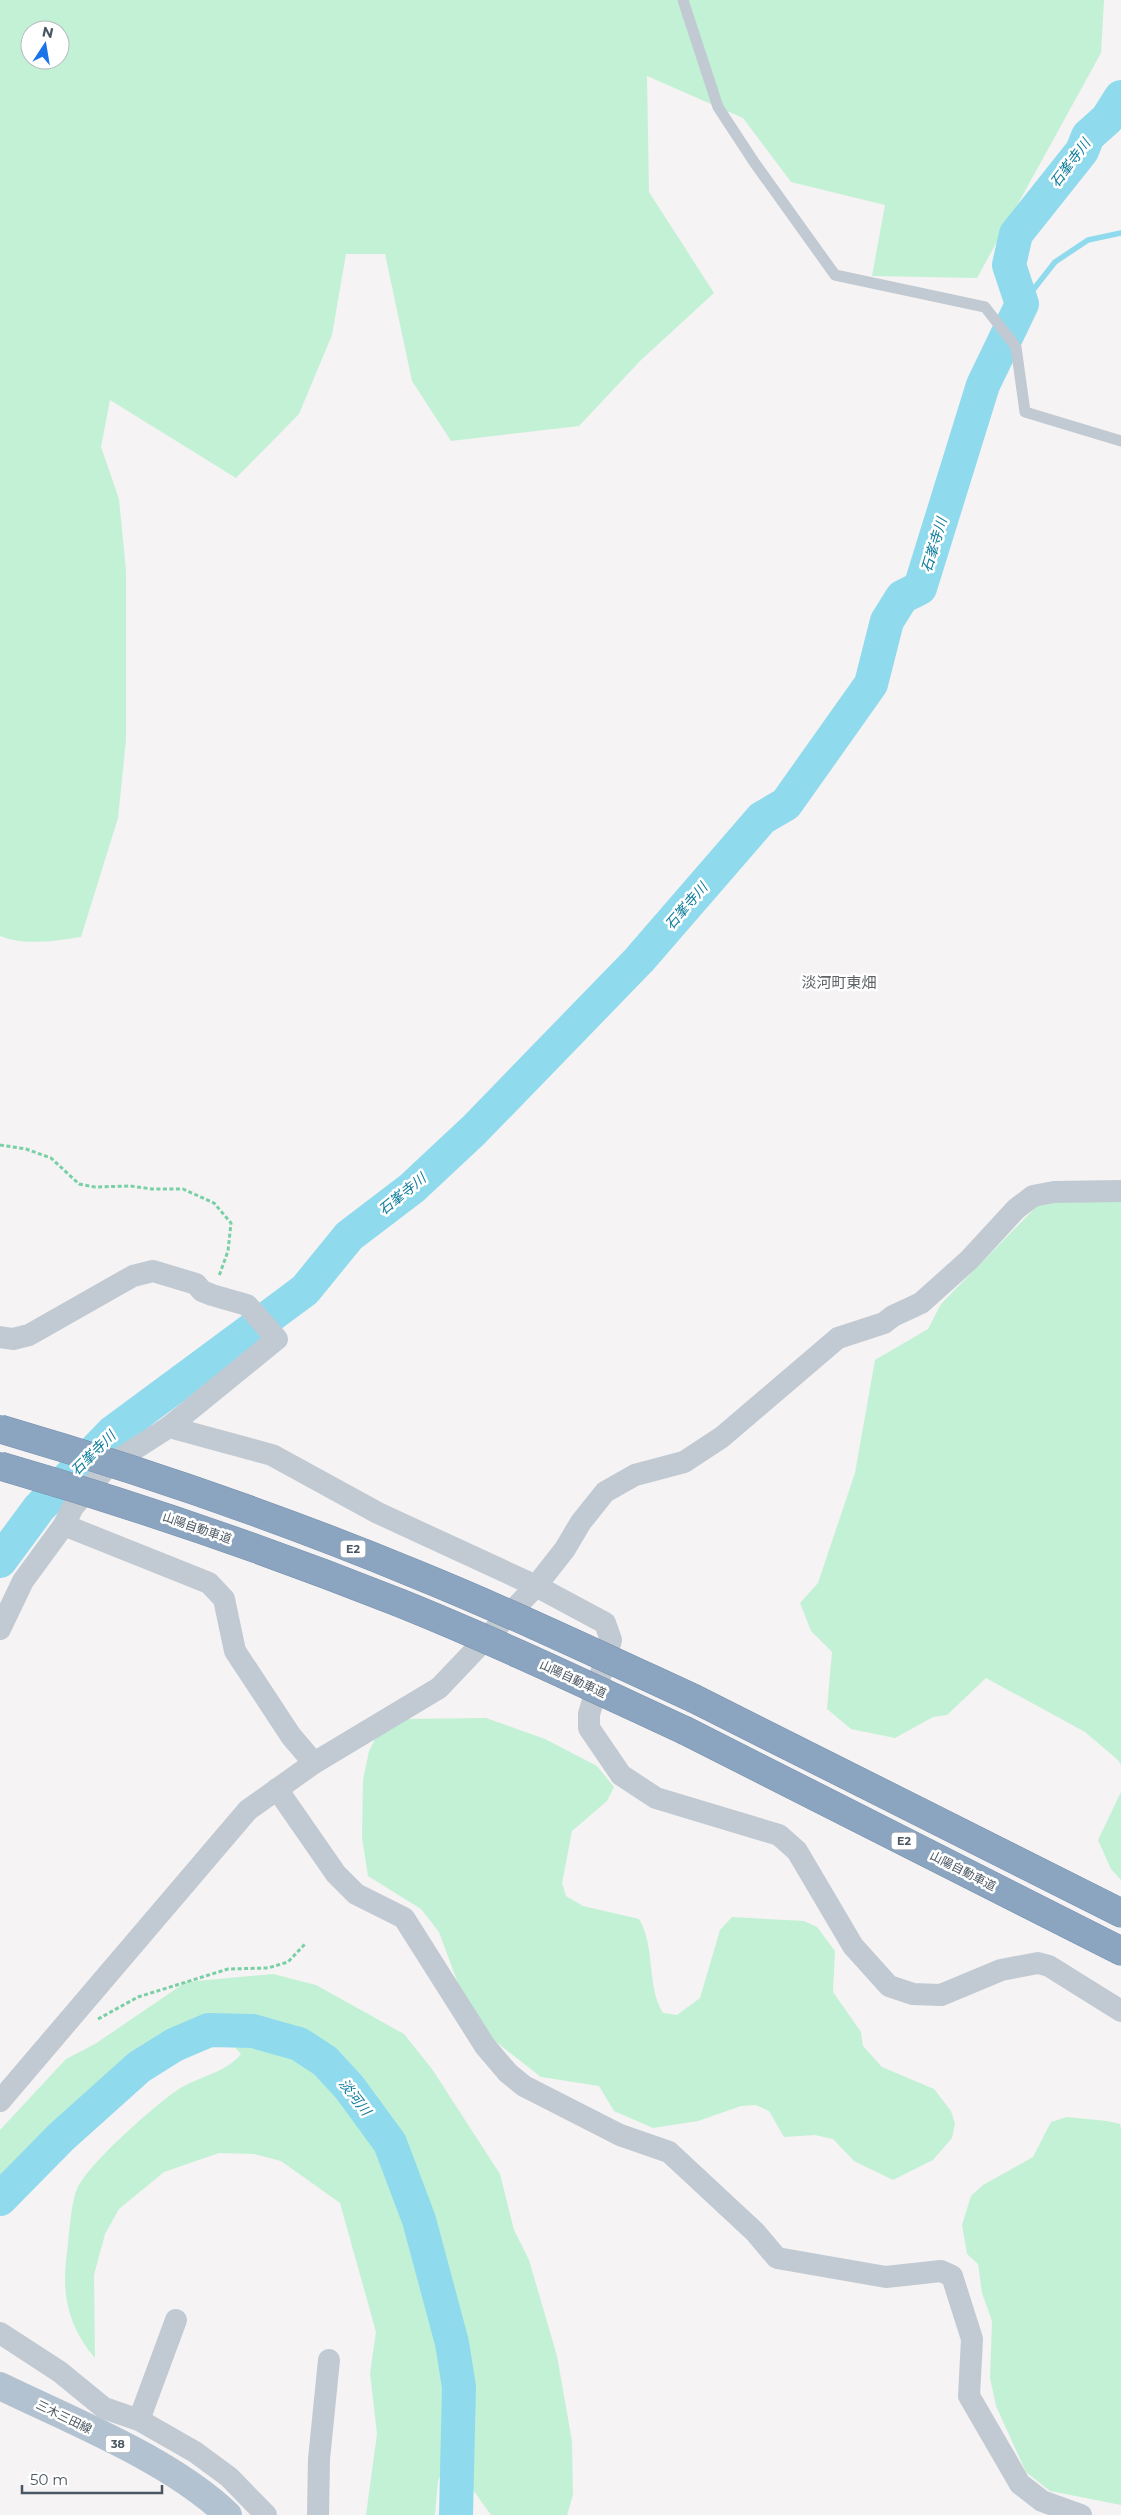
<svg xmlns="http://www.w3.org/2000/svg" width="1121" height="2515" viewBox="0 0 1121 2515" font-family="Montserrat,'Noto Sans JP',sans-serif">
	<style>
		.green { fill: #c3f1d5; fill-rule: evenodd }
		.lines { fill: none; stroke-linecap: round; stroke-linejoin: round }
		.stream { stroke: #90daee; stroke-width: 5.5 }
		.river { stroke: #90daee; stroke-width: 34 }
		.motorway-casing { stroke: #7690ad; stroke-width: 29 }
		.path { stroke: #7ad0a6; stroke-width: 3; stroke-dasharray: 4 2.5; stroke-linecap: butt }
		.service { stroke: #c1cad2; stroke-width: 11 }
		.minor { stroke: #c1cad2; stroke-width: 22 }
		.primary { stroke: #b3c2d1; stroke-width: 28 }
		.motorway { stroke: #8ba5c1; stroke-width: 28 }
		.motorway-bridge-casing { stroke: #7690ad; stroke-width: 29; stroke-linecap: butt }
		.motorway-bridge { stroke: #8ba5c1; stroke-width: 28 }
		.labels { text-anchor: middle; stroke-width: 5; stroke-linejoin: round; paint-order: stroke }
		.shield { fill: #fff; stroke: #808990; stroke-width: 1 }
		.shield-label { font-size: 11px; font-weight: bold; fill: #4a5661 }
		.street-label { font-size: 12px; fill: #4a5661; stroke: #fff }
		.water-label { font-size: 14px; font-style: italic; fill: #0c7c9b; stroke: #fff }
		.quarter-label { font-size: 15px; fill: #5f6368; stroke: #fff }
	</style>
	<rect width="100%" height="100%" fill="#f5f3f3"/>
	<g class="green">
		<path d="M0,0h1104l-3,53 -124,225 -105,-2 13,-71 -94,-23 -48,-64 -96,-42 2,116 65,101 -73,67 -62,66 -128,15 -39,-60 -27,-127h-39l-14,81 -33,79 -63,64 -126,-78 -9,47 18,52 7,72v169l-8,78 -37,119c-26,4 -56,9 -81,-1zM30,30h30v30h-30z"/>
		<path d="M1091,1196l30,4v565l-3,-5 -33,-28 -99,-54 -39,37 -14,2 -38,21 -44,-9 -24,-20 5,-57 -21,-21 -11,-28 18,-20 37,-110 20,-113 53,-31 13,-25 96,-98z"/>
		<path d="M486,1718l59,21 52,27 17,21 -7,14 -35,30 -10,52 4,13 17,10 56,13c17,29 7,66 24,94l14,2 23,-17 20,-68 12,-13 72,4 13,6 18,24 -2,41 28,40 2,14 19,21 52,22 17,22 4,13 -3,14 -19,22 -40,20 -39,-19 -21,-22 -18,-4 -31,2 -15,-26 -13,-6 -15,1 -43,15 -45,7 -39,-17 -15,-25 -58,-9 -68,-53 -34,-92 -18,-23 -53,-33 -6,-39 1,-57 6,-29 7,-14 26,-18z"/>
		<path d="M1121,1792v88l-10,-11 -13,-29z"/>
		<path d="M273,1974l43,11 88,49 28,35 68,105 14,56 15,30 28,96 15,85 1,54 -6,20h-76l-43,-60 -10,26 -3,34h-69l11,-81 -7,-61 6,-41 -36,-129 -59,-42 -27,-7 -35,-1 -55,19 -45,37 -14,25 -11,41 1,83c-27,-31 -34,-65 -28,-105 2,-17 4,-50 10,-64 11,-25 78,-84 102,-100 21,-13 46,-16 62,-35l-10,-11 -15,-4 -43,13 -59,41 -114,103v-66l66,-71 29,-15 91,-62z"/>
		<path d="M1067,2117l40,4 13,3 1,5v376l-71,-14 -24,-19 -30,-66 -6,-28 2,-57 -10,-28 -4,-29 -11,-10 -5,-29 9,-29 12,-11 50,-28 18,-35z"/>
	</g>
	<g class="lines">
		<path class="stream" d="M1022,304l33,-42 33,-22 33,-7"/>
		<g class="river">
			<path d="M0,1561l39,-53 73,-75 193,-143 44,-54 63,-48 62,-58 165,-170 123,-142 24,-14 85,-120 16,-63 15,-24 18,-9 63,-203 39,-81 -13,-39 7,-31 66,-83 6,-15 19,-17 14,-22"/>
			<path d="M0,2199l61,-62 78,-70 35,-22 35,-15 44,1 46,13 26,17 24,26 41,56 29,77 33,123 7,44 -3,128"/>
		</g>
		<defs>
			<g id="motorway">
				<path d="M695,1699l426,214"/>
				<path d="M686,1731l435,220"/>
			</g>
		</defs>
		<use href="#motorway" class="motorway-casing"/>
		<g class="path">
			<path d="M0,1145l26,4 25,9 28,26 16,3 35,-1 22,3h31l31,14 17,20 -3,28 -9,25"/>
			<path d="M98,2019l40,-22 90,-28 40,-1 20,-6 17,-18"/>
		</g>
		<path class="service" d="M683,0l35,107 36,55 81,113 150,32 31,40 9,65 96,29"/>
		<g class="minor">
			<path d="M0,1337l13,2 16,-4 104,-59 20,-5 43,13 6,7 10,4 35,10 30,34 -108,88 -61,39 -35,41 -9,18 -41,56 -23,48"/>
			<path d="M169,1427l103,28 106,58 158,73 69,37 6,17 -22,74v14l32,47 35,23 123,37 18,16 56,95 36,40 24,8 28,1 60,-25 37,-7 11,3 72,45"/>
			<path d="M64,1525l145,58 15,16 11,52 56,85 23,27"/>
			<path d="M277,1789l59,85 20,20 48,24 81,128 23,27 16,13 96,49 49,17 86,80 22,26 109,19 55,-6 11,5 20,63 -3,57 51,88 22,17 39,14"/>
			<path d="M0,2101l248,-291 66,-47 125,-75 97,-102 29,-37 16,-27 24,-30 30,-17 49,-13 38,-25 116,-99 46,-15 9,-7 28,-13 48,-43 47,-51 17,-13 21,-4 67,-1"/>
			<path d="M0,2333l60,39 44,36 35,12 56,32 34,25 37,38"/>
			<path d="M139,2420l37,-100"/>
			<path d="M318,2515l1,-56 10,-99"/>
		</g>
		<path class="primary" d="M0,2386c72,35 171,74 228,129"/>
		<use href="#motorway" class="motorway"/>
		<defs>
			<g id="motorway-bridge">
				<path d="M0,1429c140,41 278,88 413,144 96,39 189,83 282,126"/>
				<path d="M0,1466c135,39 269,85 400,137 97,39 191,84 286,128"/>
			</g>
		</defs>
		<use href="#motorway-bridge" class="motorway-bridge-casing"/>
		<use href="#motorway-bridge" class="motorway-bridge"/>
	</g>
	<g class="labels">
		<g class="shield">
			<rect x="340.5" y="1540.5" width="25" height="17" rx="4"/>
			<rect x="891.5" y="1832.5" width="25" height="17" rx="4"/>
			<rect x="105.5" y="2435.5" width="25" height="17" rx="4"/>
		</g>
		<g class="shield-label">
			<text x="353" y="1553">E2</text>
			<text x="904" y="1845">E2</text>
			<text x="118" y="2448">38</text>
		</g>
		<g class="street-label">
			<text transform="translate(197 1528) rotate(19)" y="4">山陽自動車道</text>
			<text transform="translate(573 1679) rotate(25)" y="4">山陽自動車道</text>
			<text transform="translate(963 1871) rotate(27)" y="4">山陽自動車道</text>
			<text transform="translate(64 2417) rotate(26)" y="4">三木三田線</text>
		</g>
		<g class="water-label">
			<text transform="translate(1070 163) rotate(-53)" y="5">石峯寺川</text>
			<text transform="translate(934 545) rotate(-73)" y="5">石峯寺川</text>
			<text transform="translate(686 906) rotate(-49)" y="5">石峯寺川</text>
			<text transform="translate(402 1194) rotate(-39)" y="5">石峯寺川</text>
			<text transform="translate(93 1453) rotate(-45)" y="5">石峯寺川</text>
			<text transform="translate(355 2097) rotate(52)" y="5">淡河川</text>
		</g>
		<g class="quarter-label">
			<text x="839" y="988">淡河町東畑</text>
		</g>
	</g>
	<g transform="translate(45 45) rotate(12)"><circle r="24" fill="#ffffff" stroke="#b7bbc0"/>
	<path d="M0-4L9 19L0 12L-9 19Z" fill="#1a73e8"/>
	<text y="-8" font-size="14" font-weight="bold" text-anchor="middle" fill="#4a5661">N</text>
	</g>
	<path d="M22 2485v8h140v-8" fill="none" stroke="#4a5661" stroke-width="2.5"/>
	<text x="30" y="2485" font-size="15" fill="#4a5661" stroke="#ffffff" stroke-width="4" paint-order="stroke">50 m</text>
</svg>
